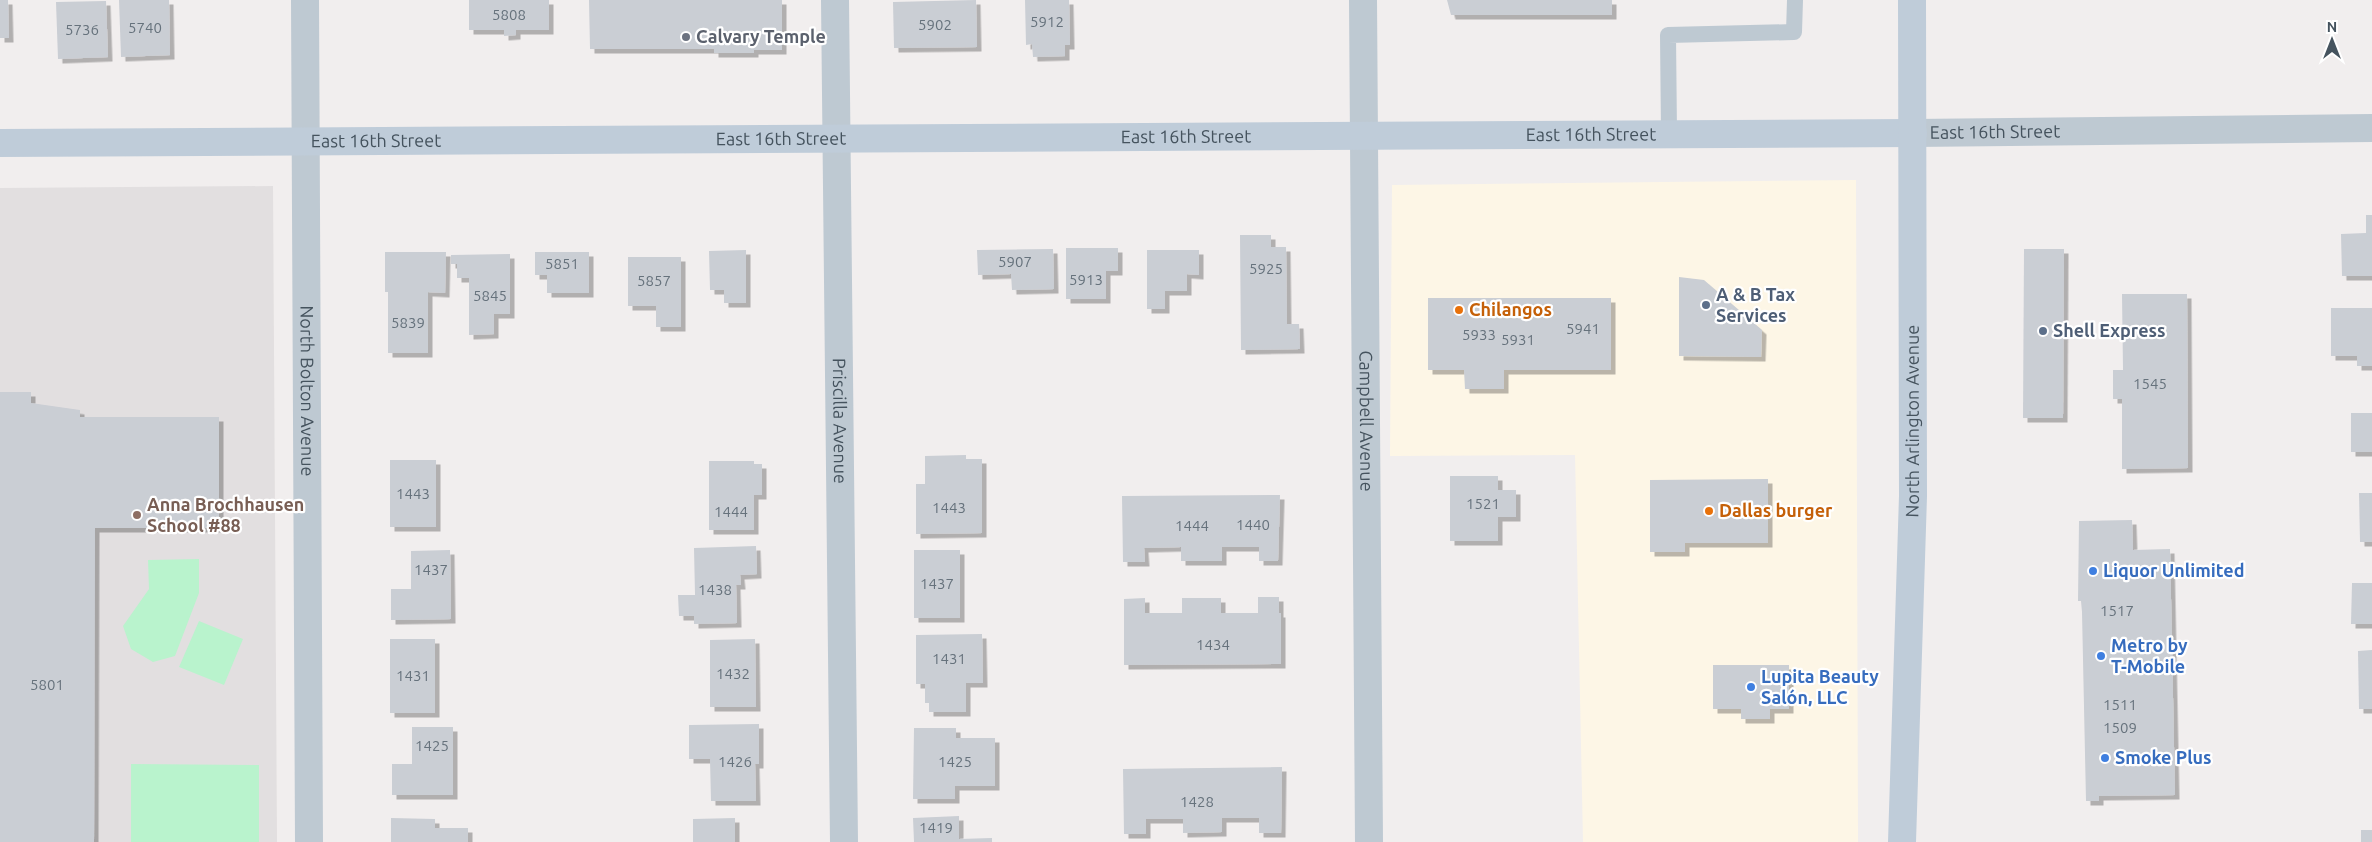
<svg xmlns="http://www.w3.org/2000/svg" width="2372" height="842" viewBox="0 0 2372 842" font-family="Ubuntu,sans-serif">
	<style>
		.commercial { fill: #fdf6e6 }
		.education { fill: #e2dfe0 }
		.green { fill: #b9f3cd }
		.building { fill: #caced4; filter: url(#shadow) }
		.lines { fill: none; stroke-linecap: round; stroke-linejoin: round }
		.service { stroke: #bec9d2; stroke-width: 16 }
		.minor { stroke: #bec9d2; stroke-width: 28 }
		.tertiary { stroke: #bec9d2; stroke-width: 28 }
		.secondary { stroke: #bfccd9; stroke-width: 28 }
		.worship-dot { fill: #6b7280; stroke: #fff; stroke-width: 2 }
		.service-dot { fill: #5c6f8a; stroke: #fff; stroke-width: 2 }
		.food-dot { fill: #e8710a; stroke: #fff; stroke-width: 2 }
		.education-dot { fill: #8d6e63; stroke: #fff; stroke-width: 2 }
		.shop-dot { fill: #3f7fe0; stroke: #fff; stroke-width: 2 }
		.labels { text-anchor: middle; stroke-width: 4.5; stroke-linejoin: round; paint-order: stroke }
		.number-label { font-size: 15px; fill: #66727c }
		.worship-label { font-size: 18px; font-weight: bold; fill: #5b616d; stroke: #fff; text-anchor: start }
		.street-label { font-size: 18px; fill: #45535e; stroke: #fff }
		.service-label { font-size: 18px; font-weight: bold; fill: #4e5e75; stroke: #fff; text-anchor: start }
		.food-label { font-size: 18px; font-weight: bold; fill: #c56008; stroke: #fff; text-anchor: start }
		.education-label { font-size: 18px; font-weight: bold; fill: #785e54; stroke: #fff; text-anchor: start }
		.shop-label { font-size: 18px; font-weight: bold; fill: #366cbe; stroke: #fff; text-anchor: start }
	</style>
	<defs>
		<filter id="shadow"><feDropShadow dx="4.5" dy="4.5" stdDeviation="0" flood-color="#0004"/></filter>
	</defs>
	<rect width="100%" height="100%" fill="#f1eeee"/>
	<path class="commercial" d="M1856,180l2,662h-275l-8,-387 -185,1 2,-271z"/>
	<path class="education" d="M273,186l4,656h-277v-654z"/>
	<g class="green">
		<path d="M199,559v34l-24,63 -22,6 -22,-13 -8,-23 26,-37 -1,-29z"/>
		<path d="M199,621l44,18 -19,46 -45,-18z"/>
		<path d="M131,764l128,1v77h-128z"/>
	</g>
	<g class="building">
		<path d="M0,0h8l1,38h-9z"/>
		<path d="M119,0h50l1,55 -49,2z"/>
		<path d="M469,0h80v30h-33v5l-12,1v-6h-35z"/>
		<path d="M589,0h193v50h-28v3h-40v-4h-124z"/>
		<path d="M976,0l1,47 -83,1 -1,-46z"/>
		<path d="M1025,0h44l1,45h-5v11l-32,1 -1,-13 -6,1z"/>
		<path d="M1447,0h165v15h-161z"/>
		<path d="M106,1l2,56 -50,2 -2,-57z"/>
		<path d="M2366,215h6v61h-30l-1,-42 25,-1z"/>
		<path d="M1240,235h31v12h15l1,77h12l1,25 -59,1z"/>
		<path d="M1066,248h52v23h-12v28h-40z"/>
		<path d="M1053,249l1,40 -42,1 -1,-16 -33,1 -1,-25z"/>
		<path d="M2024,249h40l-1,169h-40z"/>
		<path d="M746,250v53h-22v-13h-14l-1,-39z"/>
		<path d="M1147,250h52v25l-12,-1v17h-22v18h-18z"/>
		<path d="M385,252h61l-1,41 -17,-1v61h-40v-61h-3z"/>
		<path d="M535,252h54v41h-42v-18h-12z"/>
		<path d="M510,254v60h-16v20l-25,1v-57h-12v-14h-6v-9z"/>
		<path d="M628,257h53v70h-25v-21h-28z"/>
		<path d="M1679,277l25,3 58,50 -1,27 -82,-1z"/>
		<path d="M2122,294h65l1,174 -66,1v-70h-9v-29h10z"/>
		<path d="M1428,298h183v72h-107v19h-39l-1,-19h-36z"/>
		<path d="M2331,308h41v58h-15v-10h-26z"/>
		<path d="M0,392h31v11l49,7v7h139v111h-124l-1,314h-94z"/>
		<rect x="2351" y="413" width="21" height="39"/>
		<path d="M966,455v4h16v74l-66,1v-50h9v-28z"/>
		<rect x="390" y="460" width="46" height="67"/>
		<path d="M709,461h45v3h8v31h-8v35h-45z"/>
		<path d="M1450,476h48v14h18v27h-18v24h-48z"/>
		<path d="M1768,479v64h-83v9h-35v-72z"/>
		<path d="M2359,493h13v49h-12z"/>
		<path d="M1280,495l-2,66h-19v-14h-37v14h-41v-14l-37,1 1,14h-22l-1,-66z"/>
		<path d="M2132,520l1,30 37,-1 5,246 -76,1v5h-13l-4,-189 -1,-11h-3l1,-80z"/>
		<path d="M756,546l1,28 -17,1 1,10h-5l1,38 -43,1v-8h-15l-1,-21h17l-1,-47z"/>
		<path d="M450,550l1,69 -60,1v-31h20v-38z"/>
		<rect x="914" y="550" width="46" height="68"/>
		<path d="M2352,583h20v41h-21z"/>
		<path d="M1258,597h21v16h2v51l-157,1v-66l21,-1v15h37v-15h39v15h37z"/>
		<path d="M982,634l1,49h-17v29h-37v-9h-4v-19h-9v-49z"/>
		<rect x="390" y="639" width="45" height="74"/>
		<path d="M755,639l1,68h-46v-67z"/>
		<path d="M2372,650v59h-13l-1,-58z"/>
		<path d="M1713,665h76v44h-19v10h-29v-10h-28z"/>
		<path d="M759,724v40h-4l1,37h-45l-1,-42h-21v-34z"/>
		<path d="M412,727h41v68h-61v-31h20z"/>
		<path d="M914,728h42v10h39v48h-40v13h-42z"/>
		<path d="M1282,767l-1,66h-22v-15h-37v14l-39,1v-14h-37v15h-22l-1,-65z"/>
		<path d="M959,816v23l33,-1v4h-78l-1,-24z"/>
		<path d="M391,818l44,1v9h33v14h-77z"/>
		<path d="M735,818v24h-42v-23z"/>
		<rect x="2361" y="830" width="11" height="12"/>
	</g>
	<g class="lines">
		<path class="service" d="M1669,133l-1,-98 126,-3 1,-32"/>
		<g class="minor">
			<path id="s1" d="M305,0l4,842"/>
			<path id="s2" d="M835,0l9,842"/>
			<path id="s3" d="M1363,0l6,842"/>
		</g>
		<path class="tertiary" id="s4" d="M1913,133l459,-5"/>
		<g class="secondary">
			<path id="s5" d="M0,143l1913,-10"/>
			<path id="s6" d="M1902,842l11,-346 -1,-496"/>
		</g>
	</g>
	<circle class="worship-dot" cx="686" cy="37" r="5"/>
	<g class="service-dot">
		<circle cx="1706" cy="305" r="5"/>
		<circle cx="2043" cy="331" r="5"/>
	</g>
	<g class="food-dot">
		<circle cx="1459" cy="310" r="5"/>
		<circle cx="1709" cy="511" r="5"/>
	</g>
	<circle class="education-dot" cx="137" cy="515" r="5"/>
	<g class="shop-dot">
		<circle cx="2093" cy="571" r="5"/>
		<circle cx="2101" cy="656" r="5"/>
		<circle cx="1751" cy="687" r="5"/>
		<circle cx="2105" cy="758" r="5"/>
	</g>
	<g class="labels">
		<g class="number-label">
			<text x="509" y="20">5808</text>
			<text x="1047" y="27">5912</text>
			<text x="935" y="30">5902</text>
			<text x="145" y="33">5740</text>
			<text x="82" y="35">5736</text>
			<text x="1015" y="267">5907</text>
			<text x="562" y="269">5851</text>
			<text x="1266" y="274">5925</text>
			<text x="1086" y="285">5913</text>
			<text x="654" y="286">5857</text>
			<text x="490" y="301">5845</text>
			<text x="408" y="328">5839</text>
			<text x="1583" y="334">5941</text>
			<text x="1479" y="340">5933</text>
			<text x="1518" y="345">5931</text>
			<text x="2150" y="389">1545</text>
			<text x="413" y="499">1443</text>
			<text x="1483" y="509">1521</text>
			<text x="949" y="513">1443</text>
			<text x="731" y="517">1444</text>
			<text x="1253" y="530">1440</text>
			<text x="1192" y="531">1444</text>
			<text x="431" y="575">1437</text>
			<text x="937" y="589">1437</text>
			<text x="715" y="595">1438</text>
			<text x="2117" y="616">1517</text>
			<text x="1213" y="650">1434</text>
			<text x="949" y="664">1431</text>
			<text x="733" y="679">1432</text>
			<text x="413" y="681">1431</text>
			<text x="47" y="690">5801</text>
			<text x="2120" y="710">1511</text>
			<text x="2120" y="733">1509</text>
			<text x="432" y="751">1425</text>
			<text x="735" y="767">1426</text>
			<text x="955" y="767">1425</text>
			<text x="1197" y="807">1428</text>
			<text x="936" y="833">1419</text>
		</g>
		<g class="worship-label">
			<text x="696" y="43">Calvary Temple</text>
		</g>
		<g class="street-label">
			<text dy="6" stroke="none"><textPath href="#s4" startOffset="82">East 16th Street</textPath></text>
			<text dy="6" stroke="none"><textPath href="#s5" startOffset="1591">East 16th Street</textPath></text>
			<text dy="6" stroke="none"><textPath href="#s5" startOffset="1186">East 16th Street</textPath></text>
			<text dy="6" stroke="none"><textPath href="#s5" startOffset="781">East 16th Street</textPath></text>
			<text dy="6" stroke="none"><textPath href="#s5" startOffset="376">East 16th Street</textPath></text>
			<text dy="6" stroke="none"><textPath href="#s1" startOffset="391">North Bolton Avenue</textPath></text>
			<text dy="6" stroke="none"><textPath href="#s2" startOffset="421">Priscilla Avenue</textPath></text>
			<text dy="6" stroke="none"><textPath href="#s3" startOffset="421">Campbell Avenue</textPath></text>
			<text dy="6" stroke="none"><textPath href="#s6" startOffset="421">North Arlington Avenue</textPath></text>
		</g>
		<g class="service-label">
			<text x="1716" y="301">A &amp; B Tax<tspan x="1716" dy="21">Services</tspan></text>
			<text x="2053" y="337">Shell Express</text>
		</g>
		<g class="food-label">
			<text x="1469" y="316">Chilangos</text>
			<text x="1719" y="517">Dallas burger</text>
		</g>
		<g class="education-label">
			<text x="147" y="511">Anna Brochhausen<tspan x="147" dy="21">School #88</tspan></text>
		</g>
		<g class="shop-label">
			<text x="2103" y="577">Liquor Unlimited</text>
			<text x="2111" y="652">Metro by<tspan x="2111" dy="21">T-Mobile</tspan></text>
			<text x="1761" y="683">Lupita Beauty<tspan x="1761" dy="21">Salón, LLC</tspan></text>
			<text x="2115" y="764">Smoke Plus</text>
		</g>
	</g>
	<g transform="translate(2332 40)" stroke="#ffffff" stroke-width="4" paint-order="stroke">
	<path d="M0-4L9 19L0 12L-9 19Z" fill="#45535e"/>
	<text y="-8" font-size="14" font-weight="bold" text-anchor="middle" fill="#45535e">N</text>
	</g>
</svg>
